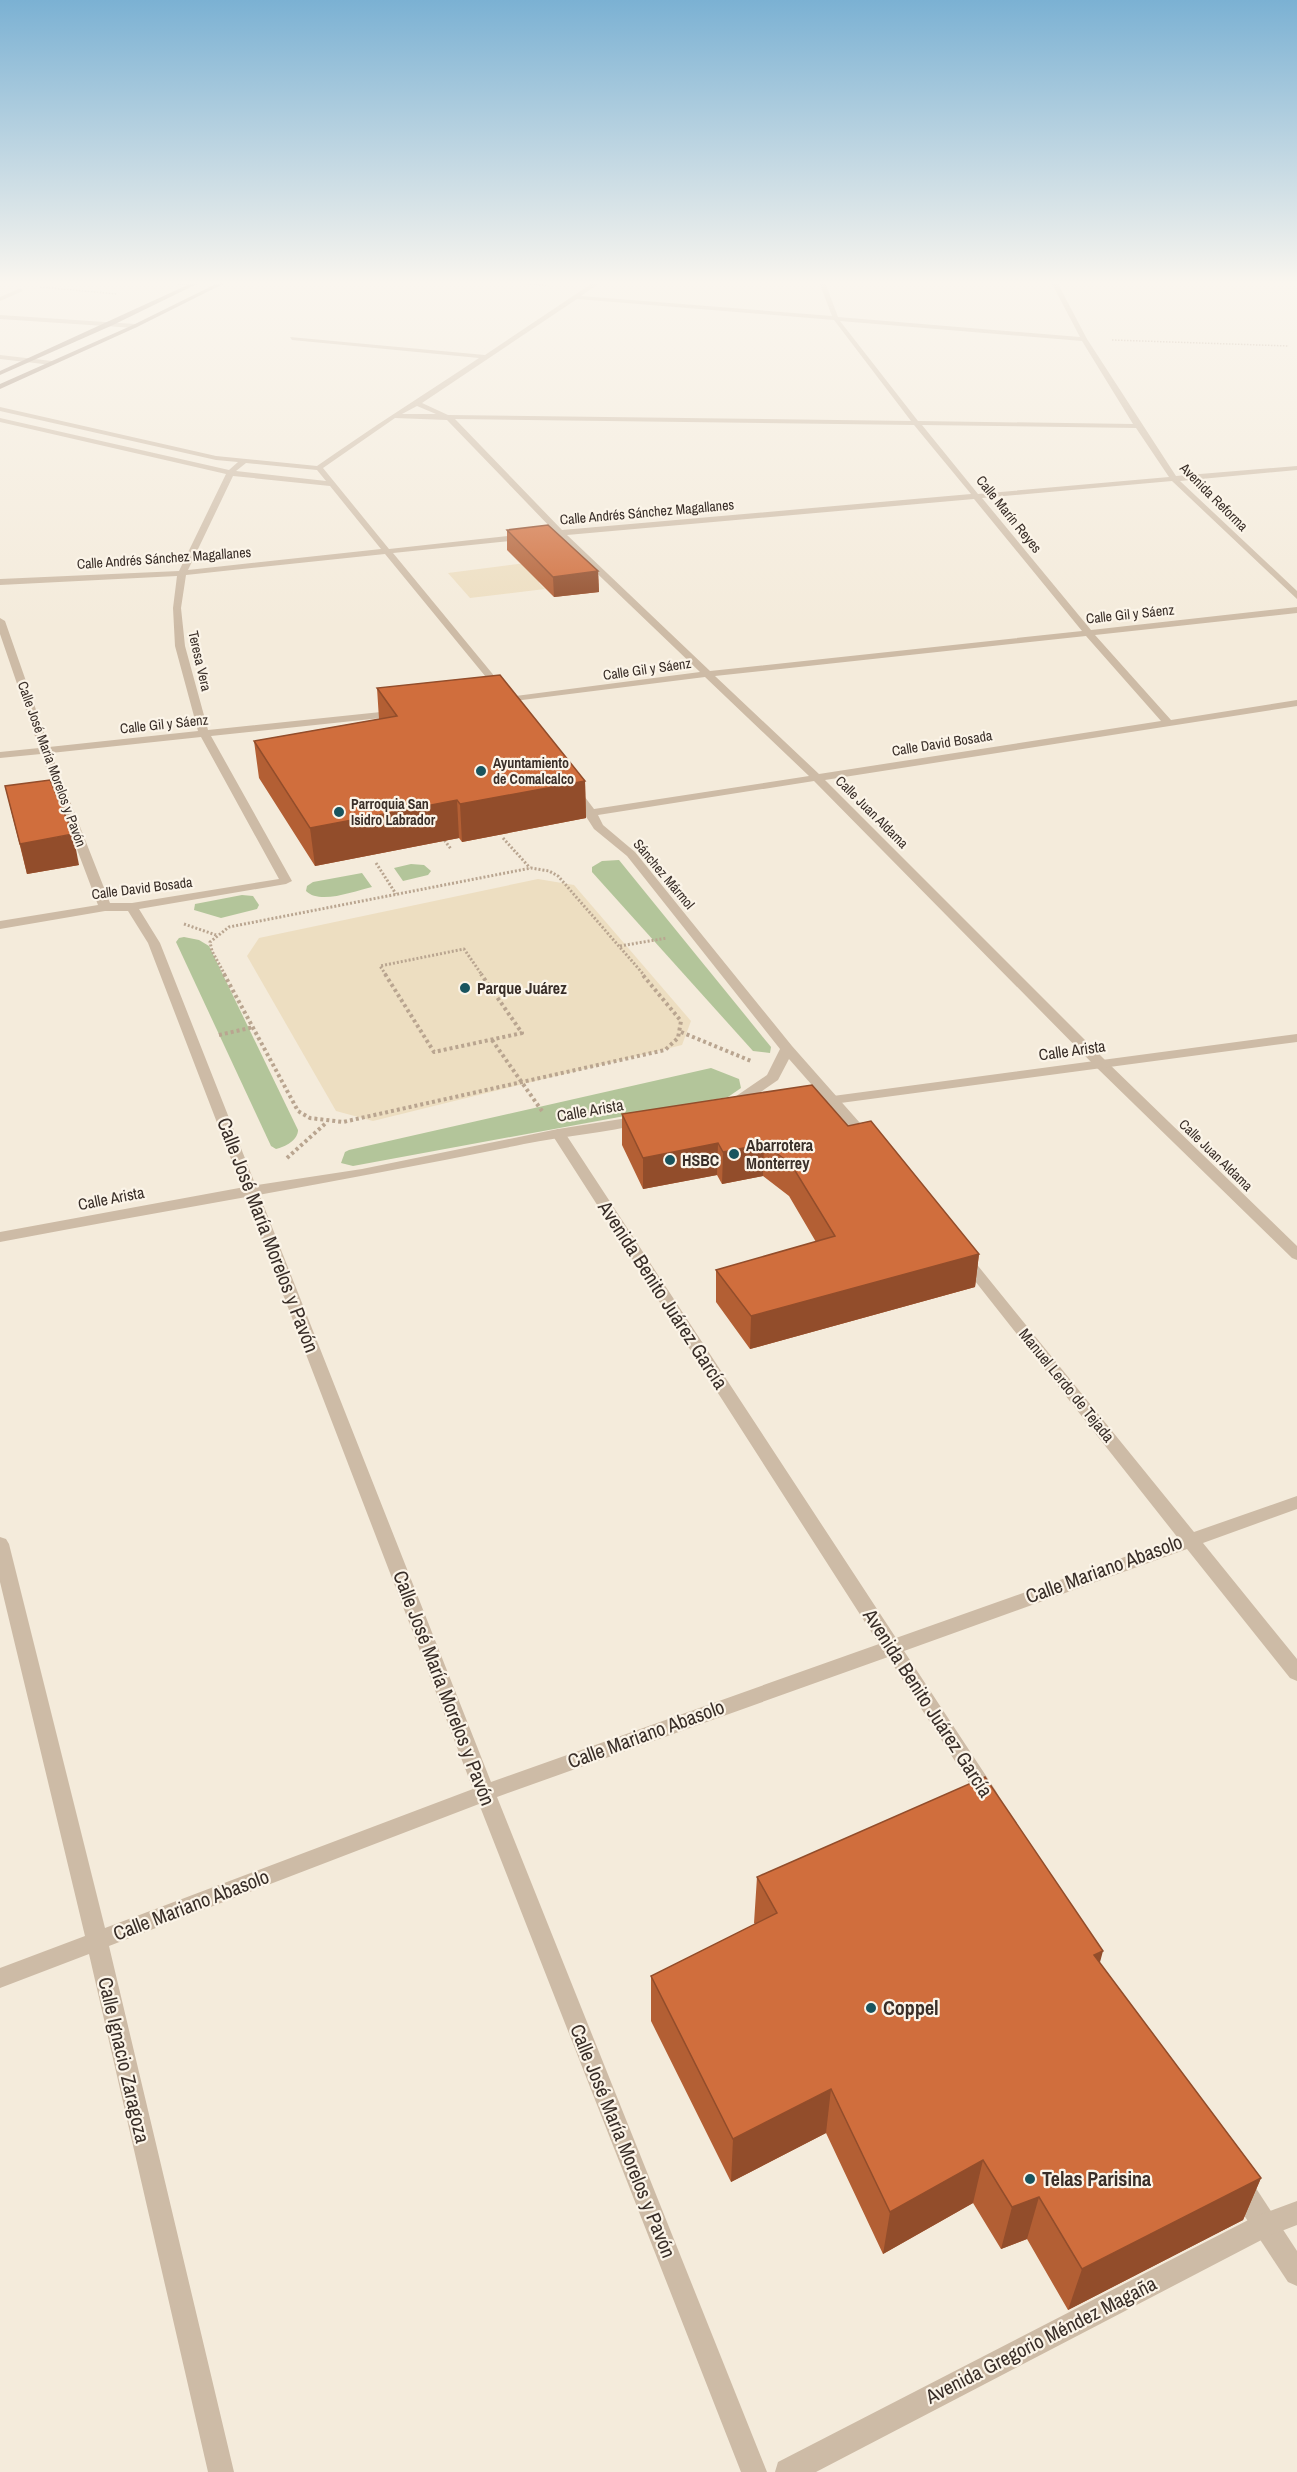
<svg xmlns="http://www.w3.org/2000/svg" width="1297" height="2472" viewBox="0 0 1297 2472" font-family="'Archivo Narrow',sans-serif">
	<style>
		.green { fill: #b3c59a }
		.plaza { fill: #eddec1 }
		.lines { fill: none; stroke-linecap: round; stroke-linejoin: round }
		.path-far2 { stroke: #b9a590; stroke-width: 1.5; stroke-dasharray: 1.5 1.5; stroke-linecap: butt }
		.path-far1 { stroke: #b9a590; stroke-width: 3; stroke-dasharray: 2 2; stroke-linecap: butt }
		.path { stroke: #b9a590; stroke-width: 4; stroke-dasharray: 3 3; stroke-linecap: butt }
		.minor { fill: #cdbba6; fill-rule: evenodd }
		.tertiary { fill: #cdbba6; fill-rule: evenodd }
		.secondary { fill: #a18a77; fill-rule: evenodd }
		.wall { fill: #b35f34 }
		.shaded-wall { fill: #924d2b }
		.building { fill: #d06e3d; stroke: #924d2b; stroke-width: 1.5 }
		.poi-dot { fill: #19545e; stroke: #fbf4e8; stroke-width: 2 }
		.labels { text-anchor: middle; stroke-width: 4.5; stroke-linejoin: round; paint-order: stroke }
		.far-street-label { font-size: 14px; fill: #392e28; stroke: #fbf4e8 }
		.far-poi-label { font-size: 14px; font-weight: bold; fill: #392e28; stroke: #fbf4e8; text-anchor: start }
		.poi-label { font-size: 16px; font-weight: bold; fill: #392e28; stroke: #fbf4e8; text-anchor: start }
		.street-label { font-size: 16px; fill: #392e28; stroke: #fbf4e8 }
		.near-street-label { font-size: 20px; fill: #392e28; stroke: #fbf4e8 }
		.near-poi-label { font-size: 20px; font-weight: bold; fill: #392e28; stroke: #fbf4e8; text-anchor: start }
	</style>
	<rect width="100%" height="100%" fill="#f4ebdb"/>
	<g class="green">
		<path d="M619,860l152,187 -1,6 -17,-2 -161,-179v-5l10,-6z"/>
		<path d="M411,864l13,1 7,6 -3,4 -25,6 -9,-13z"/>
		<path d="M362,873l10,14c-18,4 -52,18 -66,4l1,-5 6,-4z"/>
		<path d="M242,895l11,1 6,9 -2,4 -36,9 -27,-8 1,-6z"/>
		<path d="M184,937l15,3 10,6 89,184c0,10 -13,17 -22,19l-5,-3 -95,-204 3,-4z"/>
		<path d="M711,1068l28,11 2,9 -13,9 -375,69 -12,-3 4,-11 4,-2z"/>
	</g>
	<g class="plaza">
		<path d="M541,561l-2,22 6,6 -75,9 -22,-25z"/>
		<path d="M538,879l36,6 117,136 -9,24 -309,76 -37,-10 -89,-155 12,-18z"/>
	</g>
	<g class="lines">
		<g class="path-far2">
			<path d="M509,282l41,4"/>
			<path d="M40,287l77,7"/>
			<path d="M1112,340l177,6"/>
		</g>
		<g class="path-far1">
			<path d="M442,837l9,12"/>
			<path d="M503,838l27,30"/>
			<path d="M376,863l20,31"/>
			<path d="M184,924l32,11"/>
			<path d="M620,946l47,-8"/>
			<path d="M225,975l-13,-24 -2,-9 19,-15 302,-59 18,3 9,5 86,99"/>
			<path d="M386,975l-6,-9 84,-17 18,26"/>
		</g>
		<g class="path">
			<path d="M224,974l74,137 12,7 33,4 322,-72 13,-12 3,-17 -39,-47"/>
			<path d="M385,974l49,78 88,-19 -41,-59"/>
			<path d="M681,1032l70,29"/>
			<path d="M219,1035l35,-8"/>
			<path d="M492,1040l50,71"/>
			<path d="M287,1158l40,-36"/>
		</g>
		<g class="minor">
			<path d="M157,282l40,2 -3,2z"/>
			<path d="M594,282h7l-20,14 251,20 -13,-34h6l13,35 242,20 -29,-55h6l30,57 89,137 121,-10v4l-117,11 117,110v8l-125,-118 -190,17 109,132 206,-23v6l-202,22 76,85 126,-20v6l-472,74 281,281 191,185v14l-5,-2 -196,-191 -282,-286 -216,34 5,10 32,27 157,194 83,94 -7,4 -5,-1 -74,-84 -11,21 -39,27h-10l-2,-3 2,-3 38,-26 13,-26 -153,-193 -33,-27 -25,-39 5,-3 4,1 16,21 215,-33 -104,-99 -207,26 -2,-2 5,-3 199,-26 -142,-136 -165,17 112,136 2,2 -5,3 -3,-1 -114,-139 -199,21 -5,33 4,38 23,84 192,-20 5,3 -5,3 -189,20 81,145 -6,3 -147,25 21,34 331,839 388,-138 -328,-511 7,-4 7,4 331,505 282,-100 -218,-276 -3,-3 3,-3h10l224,276 103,-36v13l-94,34 94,116v22l-7,-3 -103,-129 -283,102 92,140 3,6 -3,6 -7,3 -7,-3 -94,-146 -391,140 270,675h-26l-262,-668 -370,142 125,526h-26l-119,-518 -89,34v-20l85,-32 -85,-354v-45l6,2 3,5 96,384 368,-139 -325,-846 -20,-32h-23l-105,18v-8l98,-16 -57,-151 -41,4v-6l39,-4 -39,-114v-16l5,3 44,126 149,-16 -23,-85 -2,-38 4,-32 -177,9v-6l179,-8 47,-97 -226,-52v-4l229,52 9,-8 -22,-2 -216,-49v-4l216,49 101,10c54,-38 108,-72 162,-108l-187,-18 -2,-3 195,18zM577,299l257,21 77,101 -463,-6 -26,-12zM840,321l242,20 51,83 -215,-3zM417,406l19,8h-34zM395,418l52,2 107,111 -165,18 -66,-81zM455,419l459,6 57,69 -409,36zM922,425l214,3 33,49 -191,17zM246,463l71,7 9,11 -90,-10zM233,476l97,10 51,63 -193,21zM974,499l108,132 -372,40 -143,-136zM1086,636l75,85 -342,53 -104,-98zM201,737l78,142 -147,24h-22l-59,-150z"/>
			<path d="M21,288l2,3 -23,10v-4z"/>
			<path d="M0,315l135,9 3,2 -3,2 -135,-9z"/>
			<path d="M0,355l52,6 3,2 -3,2 -52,-6z"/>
			<path d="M1239,2173l9,3 49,75v35l-9,-4 -58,-88 -3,-9 3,-9z"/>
		</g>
		<g class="tertiary">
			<path d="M1297,1034v8l-464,62 -27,1 -7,-4 7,-4 27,-1z"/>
			<path d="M640,1116l5,1 2,3 -2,3c-40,10 -81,13 -121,21 -174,36 -349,65 -524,98v-10l250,-46 112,-17 196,-40z"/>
			<path d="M1297,2201v24l-26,10 -455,237h-41l3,-10 478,-246z"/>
		</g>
		<g class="secondary">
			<path d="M194,282h7l-88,43 -113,50v-4z"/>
			<path d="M220,282h7l-90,45 -137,62v-5l133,-59z"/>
		</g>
	</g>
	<g class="wall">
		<path d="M507,530l91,41 1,21 -45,5 -47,-47z"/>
		<path d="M377,688l208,93 1,37 -124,24 -3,-4 -144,28 -56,-88 -5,-37 125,-22z"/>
		<path d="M5,786l74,79 -52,9z"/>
		<path d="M622,1114l226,12 131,128 -4,33 -225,62 -34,-47v-32l100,-28 -27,-46 -26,-20 -41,8 -5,-9 -74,14 -21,-44z"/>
		<path d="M757,1877l343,86 161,215 -18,42 -175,90 -41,-71 -26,10 -28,-46 -90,51 -57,-121 -95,49 -80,-161v-45l104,-52 -1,-1z"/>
	</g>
	<g class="shaded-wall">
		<path d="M598,571l1,21 -45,5 -1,-20z"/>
		<path d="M585,781l1,37 -124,24 -2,-38z"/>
		<path d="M457,800l2,38 -144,28 -5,-38z"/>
		<path d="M73,834l6,31 -52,9 -7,-30z"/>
		<path d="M718,1143l-1,32 -74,14v-31z"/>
		<path d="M764,1144l-1,32 -41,8 1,-32z"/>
		<path d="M979,1254l-4,33 -225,62 1,-33z"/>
		<path d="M1103,1951l-12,45 3,-41z"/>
		<path d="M831,2089l-5,44 -95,49 2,-43z"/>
		<path d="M983,2160l-10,43 -90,51 7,-42z"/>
		<path d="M1261,2178l-18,42 -175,90 14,-41z"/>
		<path d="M1039,2197l-12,42 -26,10 11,-42z"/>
	</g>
	<g class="building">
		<path d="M548,525l50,46 -45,6 -46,-47z"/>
		<path d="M500,675l85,106 -125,23 -3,-4 -147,28 -56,-87 143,-25 -20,-28z"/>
		<path d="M50,780l23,54 -53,10 -15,-58z"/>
		<path d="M812,1085l36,41 23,-5 108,133 -228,62 -35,-46 119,-34 -44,-72 -27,-20 -41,8 -5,-9 -75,15 -21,-44z"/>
		<path d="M985,1777l118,174 -9,4 167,223 -179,91 -43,-72 -27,10 -29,-47 -93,52 -59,-123 -98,50 -82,-163 126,-63 -20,-36z"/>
	</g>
	<linearGradient id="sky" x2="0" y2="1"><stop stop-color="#7bb1d3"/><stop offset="0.45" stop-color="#faf6ef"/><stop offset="1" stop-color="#faf6ef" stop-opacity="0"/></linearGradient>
	<rect width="1297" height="628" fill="url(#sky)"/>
	<g class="poi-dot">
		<circle cx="481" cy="771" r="6"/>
		<circle cx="339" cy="812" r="6"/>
		<circle cx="465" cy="988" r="6"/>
		<circle cx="734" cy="1154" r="6"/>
		<circle cx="670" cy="1160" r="6"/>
		<circle cx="871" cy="2008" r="6"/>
		<circle cx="1030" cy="2179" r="6"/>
	</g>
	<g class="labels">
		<g class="far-street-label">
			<text transform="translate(1214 497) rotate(45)" y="5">Avenida Reforma</text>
			<text transform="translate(647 512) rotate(-5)" y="5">Calle Andrés Sánchez Magallanes</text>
			<text transform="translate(1009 514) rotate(51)" y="5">Calle Marín Reyes</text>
			<text transform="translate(164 558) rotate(-4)" y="5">Calle Andrés Sánchez Magallanes</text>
			<text transform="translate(1130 614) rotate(-6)" y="5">Calle Gil y Sáenz</text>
			<text transform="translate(200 661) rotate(77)" y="5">Teresa Vera</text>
			<text transform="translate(647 669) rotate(-8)" y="5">Calle Gil y Sáenz</text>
			<text transform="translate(164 724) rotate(-6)" y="5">Calle Gil y Sáenz</text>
			<text transform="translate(942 743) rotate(-9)" y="5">Calle David Bosada</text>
			<text transform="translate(52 764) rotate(70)" y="5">Calle José María Morelos y Pavón</text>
			<text transform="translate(872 812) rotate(45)" y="5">Calle Juan Aldama</text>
			<text transform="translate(664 874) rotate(50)" y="5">Sánchez Mármol</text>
			<text transform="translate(142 888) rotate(-7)" y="5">Calle David Bosada</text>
			<text transform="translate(1216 1155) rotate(44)" y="5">Calle Juan Aldama</text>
		</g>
		<g class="far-poi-label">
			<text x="493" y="768">Ayuntamiento<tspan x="493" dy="16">de Comalcalco</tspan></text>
			<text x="351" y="809">Parroquia San<tspan x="351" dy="16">Isidro Labrador</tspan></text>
		</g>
		<g class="poi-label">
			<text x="477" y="994">Parque Juárez</text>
			<text x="746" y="1151">Abarrotera<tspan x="746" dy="18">Monterrey</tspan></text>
			<text x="682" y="1166">HSBC</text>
		</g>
		<g class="street-label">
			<text transform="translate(1072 1050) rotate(-8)" y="6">Calle Arista</text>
			<text transform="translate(590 1110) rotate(-10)" y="6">Calle Arista</text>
			<text transform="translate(111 1198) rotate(-11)" y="6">Calle Arista</text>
			<text transform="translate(1067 1385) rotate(51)" y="6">Manuel Lerdo de Tejada</text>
		</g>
		<g class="near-street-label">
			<text transform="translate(268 1235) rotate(69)" y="7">Calle José María Morelos y Pavón</text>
			<text transform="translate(663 1295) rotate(57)" y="7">Avenida Benito Juárez García</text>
			<text transform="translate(1104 1569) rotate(-20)" y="7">Calle Mariano Abasolo</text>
			<text transform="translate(444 1688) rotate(69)" y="7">Calle José María Morelos y Pavón</text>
			<text transform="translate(928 1703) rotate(57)" y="7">Avenida Benito Juárez García</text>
			<text transform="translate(646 1734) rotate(-20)" y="7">Calle Mariano Abasolo</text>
			<text transform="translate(191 1905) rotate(-21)" y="7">Calle Mariano Abasolo</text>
			<text transform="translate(124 2060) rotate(77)" y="7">Calle Ignacio Zaragoza</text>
			<text transform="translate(623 2141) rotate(68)" y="7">Calle José María Morelos y Pavón</text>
			<text transform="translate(1041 2340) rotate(-27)" y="7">Avenida Gregorio Méndez Magaña</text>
		</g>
		<g class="near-poi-label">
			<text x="883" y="2015">Coppel</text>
			<text x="1042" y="2186">Telas Parisina</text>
		</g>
	</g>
</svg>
